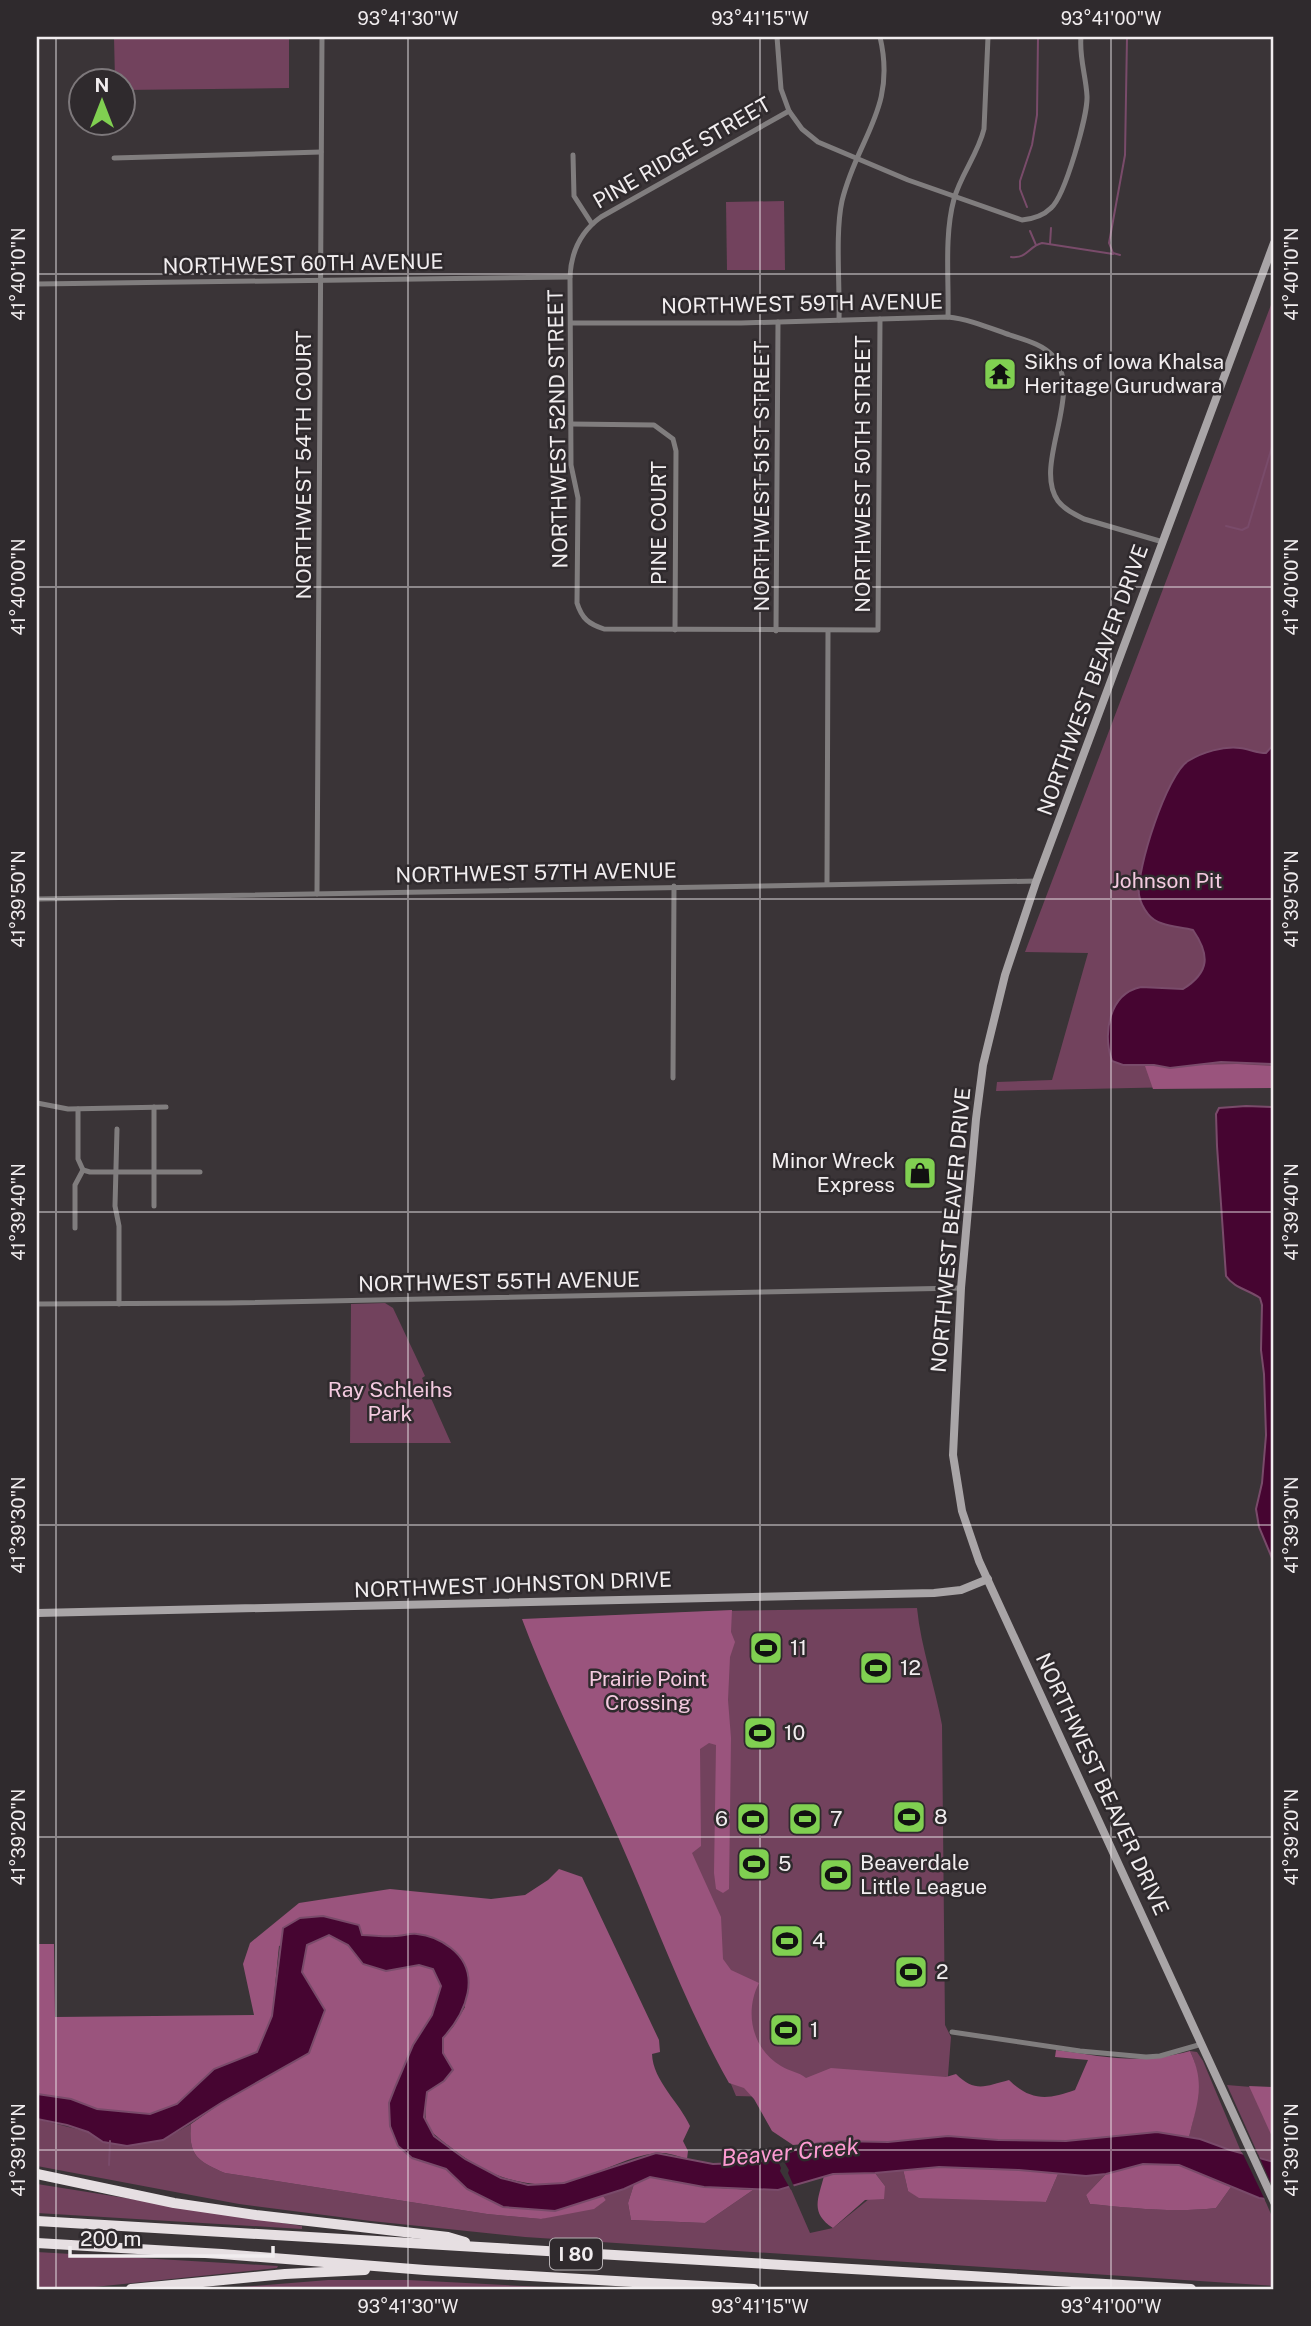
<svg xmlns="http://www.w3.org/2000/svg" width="1311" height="2326" viewBox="0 0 1311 2326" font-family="'Public Sans',sans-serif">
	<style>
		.green { fill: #72425d }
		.forest { fill: #9a547d }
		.water { fill: #460531; stroke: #794b6a; stroke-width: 2 }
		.pier { fill: #3a3437 }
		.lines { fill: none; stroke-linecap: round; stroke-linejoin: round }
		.stream { stroke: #794b6a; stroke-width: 2 }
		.street { stroke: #807d7e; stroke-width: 5 }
		.secondary { stroke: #a9a5a7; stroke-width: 8 }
		.highway { stroke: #e6dfe2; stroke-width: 10 }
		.ticks { fill: none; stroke: #f1edef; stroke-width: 2; stroke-opacity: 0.45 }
		.labels { text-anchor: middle; stroke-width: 5; stroke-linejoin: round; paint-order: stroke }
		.shield { fill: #2f2a2d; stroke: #b7b2b5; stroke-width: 2 }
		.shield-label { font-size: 19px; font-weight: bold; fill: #f1edef }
		.street-label { font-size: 21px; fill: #f1edef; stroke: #2f2a2d }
		.poi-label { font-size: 21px; fill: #f1edef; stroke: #2f2a2d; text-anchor: start }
		.park-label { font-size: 21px; fill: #f4cae0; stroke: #2f2a2d }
		.water-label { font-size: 23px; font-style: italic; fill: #fe9bd3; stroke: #2f2a2d }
		.neatline { fill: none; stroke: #f1edef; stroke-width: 2.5 }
		.ticks-label { font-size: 18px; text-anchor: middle; fill: #f1edef }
	</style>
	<rect width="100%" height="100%" fill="#3a3437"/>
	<g class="green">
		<path d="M114,37h175v51l-166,2 -1,-10h-7z"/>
		<path d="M784,201l1,69h-58l-1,-68z"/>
		<path d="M1274,297v788l-278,6 1,-9 55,-2 36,-127 -63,-1z"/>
		<path d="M351,1304l34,-1 8,5 32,68 -3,2 29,65h-101z"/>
		<path d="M917,1608c4,40 18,78 25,117l3,300 6,12 -5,64 -210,-5 -200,-477 185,-8z"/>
		<path d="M1190,2051l7,1 6,9 39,93 -53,-17c7,-29 15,-58 1,-86z"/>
		<path d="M1227,2085l47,4v101z"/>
		<path d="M37,2119l51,13 15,10 60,-2 28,-16c-3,32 7,37 34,49l262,41 54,5 65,-19 -3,-4 31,-12 -6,19 3,17 74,3 48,-33h26l11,-3 20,46 23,-5 52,-42 -10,-13 28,-4 5,22 82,8 56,3 12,-28h48l-20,21 4,9c42,4 84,9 126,4l15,-21 33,11 10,23v65l-749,-49 -154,-16 -132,-17 -202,-38z"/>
		<path d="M37,2184l265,42v3l-265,-16z"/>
		<path d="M37,2252l241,14 -1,2 -202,21h-38z"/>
		<path d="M328,2280h80l173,9h-364z"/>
	</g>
	<g class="forest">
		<path d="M1237,1064l37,2v22l-121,1 -8,-23z"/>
		<path d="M732,1610l-1,22 4,10 -5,15 -2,43 3,38 -2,151 -6,4 -7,-4 -2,-16 2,-128 -7,-2 -9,6 1,97 -9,7 29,64 2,42 8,11 28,13c-15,29 -7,66 22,83 8,5 18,6 25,12l25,-10 115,9 10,-3c19,19 30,12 53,6 21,21 39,20 66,10l13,-30 -33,-3 1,-7c51,7 83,15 134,1 16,33 7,53 -1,86l-32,-5 -91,9 -68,-1 -50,-4 -60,6 -51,-1 -44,4 -21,-14 -18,-32 -10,-11 -15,-5c-44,-78 -74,-163 -110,-244 -32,-74 -69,-145 -97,-220z"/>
		<path d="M559,1869l23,8 77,163 1,12 -8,2c1,27 28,49 38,72l-7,15 5,10 -1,8c-10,-3 -21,-7 -31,-6 -27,3 -52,18 -77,26 -45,14 -90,-1 -126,-30 -28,-22 -30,-20 -26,-57l17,-11 -1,-43 10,-11 12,-20 -49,-73 -24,3 -30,-2 -3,-10 -80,21 -7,70 -15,36 -43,17 -37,35 -27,10 -53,-5 -26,-10 -34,-5v-150h17l1,73 199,-2 -11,-51 7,-21 49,-40 91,-14 101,10 34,-4 23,-15z"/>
		<path d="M329,1935l19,10 15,19 23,7 33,-6 14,4 8,17 -9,29 -19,30 -7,18 6,95 34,11 21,20 88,22 48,-15 3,4 -12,9 -53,10 -54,-5 -262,-41c-27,-12 -37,-17 -34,-49l30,-21 88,-50 3,-63 -10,-18 5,-27z"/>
		<path d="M1249,2086l25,1v54z"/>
		<path d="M1143,2164l36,1 52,22 -15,21c-42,5 -84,0 -126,-4l-4,-9 20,-21z"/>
		<path d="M939,2167l80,3 39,4 -12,28 -127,-4 -11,-7 -5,-22z"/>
		<path d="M875,2173l10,13 -1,13 -19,1 -32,28c-23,-15 -15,-29 -9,-52l9,-2z"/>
		<path d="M650,2177l54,10 49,3 -48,33 -74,-3 -3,-17 6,-19z"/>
	</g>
	<g class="water">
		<path d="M1274,744v320l-53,-2 -51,6 -16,-3h-31l-11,-4c-9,-27 -4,-67 29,-74l42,2c27,-17 27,-34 10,-59 -15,-4 -35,-3 -45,-16 -4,-5 -8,-13 -9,-19 -3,-25 28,-121 49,-134 15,-9 35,-15 52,-13 9,1 17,5 26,5z"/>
		<path d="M1246,1106l28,1v456l-15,-36 -3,-18 6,-26 4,-48 -2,-61 -3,-24 1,-45 -2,-7c-11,-8 -26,-10 -34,-22l-9,-130 -1,-32 3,-6z"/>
		<path d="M323,1916l36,9 3,10c11,0 22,2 33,1 7,0 15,-3 22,-2 12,1 25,7 34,14 32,25 15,65 -8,90v15l10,17 -9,11 -17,11 -3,25 10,19 31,23 36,19 27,7 36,-2 92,-30 57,11 25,-1 30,-3 40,-15 29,-4 51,1 60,-6 50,4 68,1 91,-9 43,7 30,11 44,12v38l-15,-2 -80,-33 -36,-1 -37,10 -20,2 -67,-6 -80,-3 -64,6 -42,1 -55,16 -74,-3 -54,-10 -26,12 -69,22 -52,-4 -36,-18 -21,-20 -34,-11 -14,-12 -8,-20 -1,-23 7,-18 17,-40 19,-30 9,-29 -8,-17 -14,-4 -33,6 -23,-7 -15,-19 -19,-10 -22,10 -5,27 23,38 -16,43 -88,50 -58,37 -36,6 -24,-4 -15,-10 -21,-7 -30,-6v-25l34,5 26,10 53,5 27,-10 37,-35 43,-17 15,-36 11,-88 17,-10z"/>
	</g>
	<g class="pier">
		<path d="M1241,2150l17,4 16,36v13l-8,-1z"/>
		<path d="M779,2153l10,17 -1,3 7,16 -4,1 -11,-19 1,-3 -6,-14z"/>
	</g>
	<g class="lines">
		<g class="stream">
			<path d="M1027,207l-7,-18v-8l12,-36 5,-30 1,-78"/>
			<path d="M1030,231l6,14"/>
			<path d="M1050,244l1,-16"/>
			<path d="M1120,255l-7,-2 -4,-10 16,-88 2,-118"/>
			<path d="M1011,257c16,2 18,-11 31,-14l71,11"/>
			<path d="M1226,526l16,4 6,-3 26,-87"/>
			<path d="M109,2165l1,-24"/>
		</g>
		<g class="street">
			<path d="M777,37l4,52 8,22 13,18 16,13 90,38 114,40c10,-1 21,-4 29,-12 14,-12 37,-93 36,-112 -1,-20 -8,-39 -6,-59"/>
			<path d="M789,111l-188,106c-21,15 -30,35 -31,60l1,188 7,33 -1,105c5,16 12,21 27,26l274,1 2,-311"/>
			<path d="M573,155l1,41 18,28"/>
			<path d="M114,158l207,-6"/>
			<path d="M37,284l533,-7"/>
			<path d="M948,317c1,-38 -4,-81 6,-118 7,-25 24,-45 30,-70l4,-92"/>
			<path d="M839,320c1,-35 -4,-87 3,-119 15,-63 55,-92 38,-164"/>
			<path d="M572,323h169l207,-6c21,2 42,11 62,18 15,5 32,9 43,21 32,36 -21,109 5,145 6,8 16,13 26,18l79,23"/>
			<path d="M571,424l83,1 19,14 3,12 -1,179"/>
			<path d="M776,631l2,-309"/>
			<path d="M827,883l1,-252"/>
			<path d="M317,894l5,-857"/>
			<path d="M37,899l1000,-18"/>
			<path d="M673,1078l1,-192"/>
			<path d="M37,1103l31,6 98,-2"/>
			<path d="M117,1129l-2,77 4,20v78"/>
			<path d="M83,1170l7,2h110"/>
			<path d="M154,1206v-99"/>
			<path d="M75,1228v-43l8,-15 -5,-11v-50"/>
			<path d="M37,1304l190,-1 734,-15"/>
			<path d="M952,2032l128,19 66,6 14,-1 42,-12"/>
		</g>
		<g class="secondary">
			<path d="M1274,243l-238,639 -31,93 -22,90 -7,54 -15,169 -8,167 9,56 17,50 295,641"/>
			<path d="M37,1613l897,-20 27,-3 27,-11"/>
		</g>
		<g class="highway">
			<path d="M37,2174l137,29 82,12 192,22 17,5"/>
			<path d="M37,2221l1154,68"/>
			<path d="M37,2243l185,11 203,16 329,19"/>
			<path d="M131,2289l154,-15 80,-4"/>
		</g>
	</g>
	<path class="ticks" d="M56,37v2252M408,37v2252M760,37v2252M1111,37v2252M37,274h1237M37,587h1237M37,899h1237M37,1212h1237M37,1525h1237M37,1837h1237M37,2150h1237"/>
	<defs>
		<symbol id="temple-square" viewBox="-11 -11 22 22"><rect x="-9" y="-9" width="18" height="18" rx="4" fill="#80d051" stroke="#2f2a2d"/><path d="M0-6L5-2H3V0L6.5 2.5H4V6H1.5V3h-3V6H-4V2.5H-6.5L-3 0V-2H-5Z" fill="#111"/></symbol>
		<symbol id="shop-square" viewBox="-11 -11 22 22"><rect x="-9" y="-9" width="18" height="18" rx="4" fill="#80d051" stroke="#2f2a2d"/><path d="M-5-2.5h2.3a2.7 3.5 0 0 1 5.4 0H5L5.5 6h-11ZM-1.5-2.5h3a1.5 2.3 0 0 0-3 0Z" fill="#111"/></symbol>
		<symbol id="stadium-square" viewBox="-11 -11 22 22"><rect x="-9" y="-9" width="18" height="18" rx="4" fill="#80d051" stroke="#2f2a2d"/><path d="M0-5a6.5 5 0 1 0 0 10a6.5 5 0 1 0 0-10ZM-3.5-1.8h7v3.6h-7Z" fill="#111"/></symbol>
	</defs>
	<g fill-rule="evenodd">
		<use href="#temple-square" x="981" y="355" width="38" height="38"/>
		<use href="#shop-square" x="901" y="1154" width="38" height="38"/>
		<use href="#stadium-square" x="747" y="1629" width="38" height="38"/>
		<use href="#stadium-square" x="857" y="1649" width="38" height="38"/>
		<use href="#stadium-square" x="741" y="1714" width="38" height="38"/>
		<use href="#stadium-square" x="890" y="1798" width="38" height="38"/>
		<use href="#stadium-square" x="734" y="1800" width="38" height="38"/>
		<use href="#stadium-square" x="786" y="1800" width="38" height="38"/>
		<use href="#stadium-square" x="735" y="1845" width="38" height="38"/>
		<use href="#stadium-square" x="817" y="1856" width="38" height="38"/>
		<use href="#stadium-square" x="768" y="1922" width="38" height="38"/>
		<use href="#stadium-square" x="892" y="1953" width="38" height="38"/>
		<use href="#stadium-square" x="767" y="2011" width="38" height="38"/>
	</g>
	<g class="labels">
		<rect class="shield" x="550" y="2238.5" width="52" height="31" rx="5"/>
		<g class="shield-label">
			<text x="576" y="2261">I 80</text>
		</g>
		<g class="street-label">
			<text transform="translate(682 153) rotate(-30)" y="7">PINE RIDGE STREET</text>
			<text transform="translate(303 264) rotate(-1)" y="7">NORTHWEST 60TH AVENUE</text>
			<text transform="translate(802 304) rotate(-1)" y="7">NORTHWEST 59TH AVENUE</text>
			<text transform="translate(558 429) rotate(-91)" y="7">NORTHWEST 52ND STREET</text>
			<text transform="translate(304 465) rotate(-90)" y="7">NORTHWEST 54TH COURT</text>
			<text transform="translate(863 474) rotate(-90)" y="7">NORTHWEST 50TH STREET</text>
			<text transform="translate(762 476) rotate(-90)" y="7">NORTHWEST 51ST STREET</text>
			<text transform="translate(659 523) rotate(-90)" y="7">PINE COURT</text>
			<text transform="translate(1093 680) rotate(-70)" y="7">NORTHWEST BEAVER DRIVE</text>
			<text transform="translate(536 873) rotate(-1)" y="7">NORTHWEST 57TH AVENUE</text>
			<text transform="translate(951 1230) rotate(-85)" y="7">NORTHWEST BEAVER DRIVE</text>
			<text transform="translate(499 1282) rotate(-1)" y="7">NORTHWEST 55TH AVENUE</text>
			<text transform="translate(513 1585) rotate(-2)" y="7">NORTHWEST JOHNSTON DRIVE</text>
			<text transform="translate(1102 1784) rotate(65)" y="7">NORTHWEST BEAVER DRIVE</text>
		</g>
		<g class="poi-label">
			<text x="1024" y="369">Sikhs of Iowa Khalsa<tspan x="1024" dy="24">Heritage Gurudwara</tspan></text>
			<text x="895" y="1168" text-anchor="end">Minor Wreck<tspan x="895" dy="24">Express</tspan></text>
			<text x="790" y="1655">11</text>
			<text x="900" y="1675">12</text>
			<text x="784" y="1740">10</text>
			<text x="934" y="1824">8</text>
			<text x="728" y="1826" text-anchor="end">6</text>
			<text x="830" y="1826">7</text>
			<text x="860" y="1870">Beaverdale<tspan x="860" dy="24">Little League</tspan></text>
			<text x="778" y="1871">5</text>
			<text x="812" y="1948">4</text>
			<text x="936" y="1979">2</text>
			<text x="810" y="2037">1</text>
		</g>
		<g class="park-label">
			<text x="1167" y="888">Johnson Pit</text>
			<text x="390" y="1397">Ray Schleihs<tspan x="390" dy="24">Park</tspan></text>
			<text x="648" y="1686">Prairie Point<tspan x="648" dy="24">Crossing</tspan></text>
		</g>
		<g class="water-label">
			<text transform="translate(790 2152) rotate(-5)" y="8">Beaver Creek</text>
		</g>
	</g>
	<rect width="1311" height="2326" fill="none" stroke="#2f2a2d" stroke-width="77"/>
	<g transform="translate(102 102)"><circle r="33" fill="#2f2a2d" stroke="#7d787b" stroke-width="2"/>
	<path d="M0-5L12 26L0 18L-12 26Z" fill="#80d051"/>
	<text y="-10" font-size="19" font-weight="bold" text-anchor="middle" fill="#f1edef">N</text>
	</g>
	<path d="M70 2246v10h203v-10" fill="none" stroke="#f1edef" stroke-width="3.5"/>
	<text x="80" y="2246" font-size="21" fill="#f1edef" stroke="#2f2a2d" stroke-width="5" paint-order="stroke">200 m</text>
	<rect x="38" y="38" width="1234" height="2250" class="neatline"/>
	<g class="ticks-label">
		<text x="408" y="25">93°41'30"W</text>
		<text x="760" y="25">93°41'15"W</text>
		<text x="1111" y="25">93°41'00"W</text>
		<text transform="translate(19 274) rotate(-90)" y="6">41°40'10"N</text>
		<text transform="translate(1292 274) rotate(-90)" y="6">41°40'10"N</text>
		<text transform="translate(19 587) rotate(-90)" y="6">41°40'00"N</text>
		<text transform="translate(1292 587) rotate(-90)" y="6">41°40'00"N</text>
		<text transform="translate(19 899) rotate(-90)" y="6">41°39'50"N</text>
		<text transform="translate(1292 899) rotate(-90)" y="6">41°39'50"N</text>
		<text transform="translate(19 1212) rotate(-90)" y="6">41°39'40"N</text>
		<text transform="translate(1292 1212) rotate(-90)" y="6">41°39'40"N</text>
		<text transform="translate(19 1525) rotate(-90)" y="6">41°39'30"N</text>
		<text transform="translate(1292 1525) rotate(-90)" y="6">41°39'30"N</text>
		<text transform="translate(19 1837) rotate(-90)" y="6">41°39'20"N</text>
		<text transform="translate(1292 1837) rotate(-90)" y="6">41°39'20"N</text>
		<text transform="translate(19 2150) rotate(-90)" y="6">41°39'10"N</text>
		<text transform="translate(1292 2150) rotate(-90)" y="6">41°39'10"N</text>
		<text x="408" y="2313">93°41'30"W</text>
		<text x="760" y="2313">93°41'15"W</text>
		<text x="1111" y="2313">93°41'00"W</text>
	</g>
</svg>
